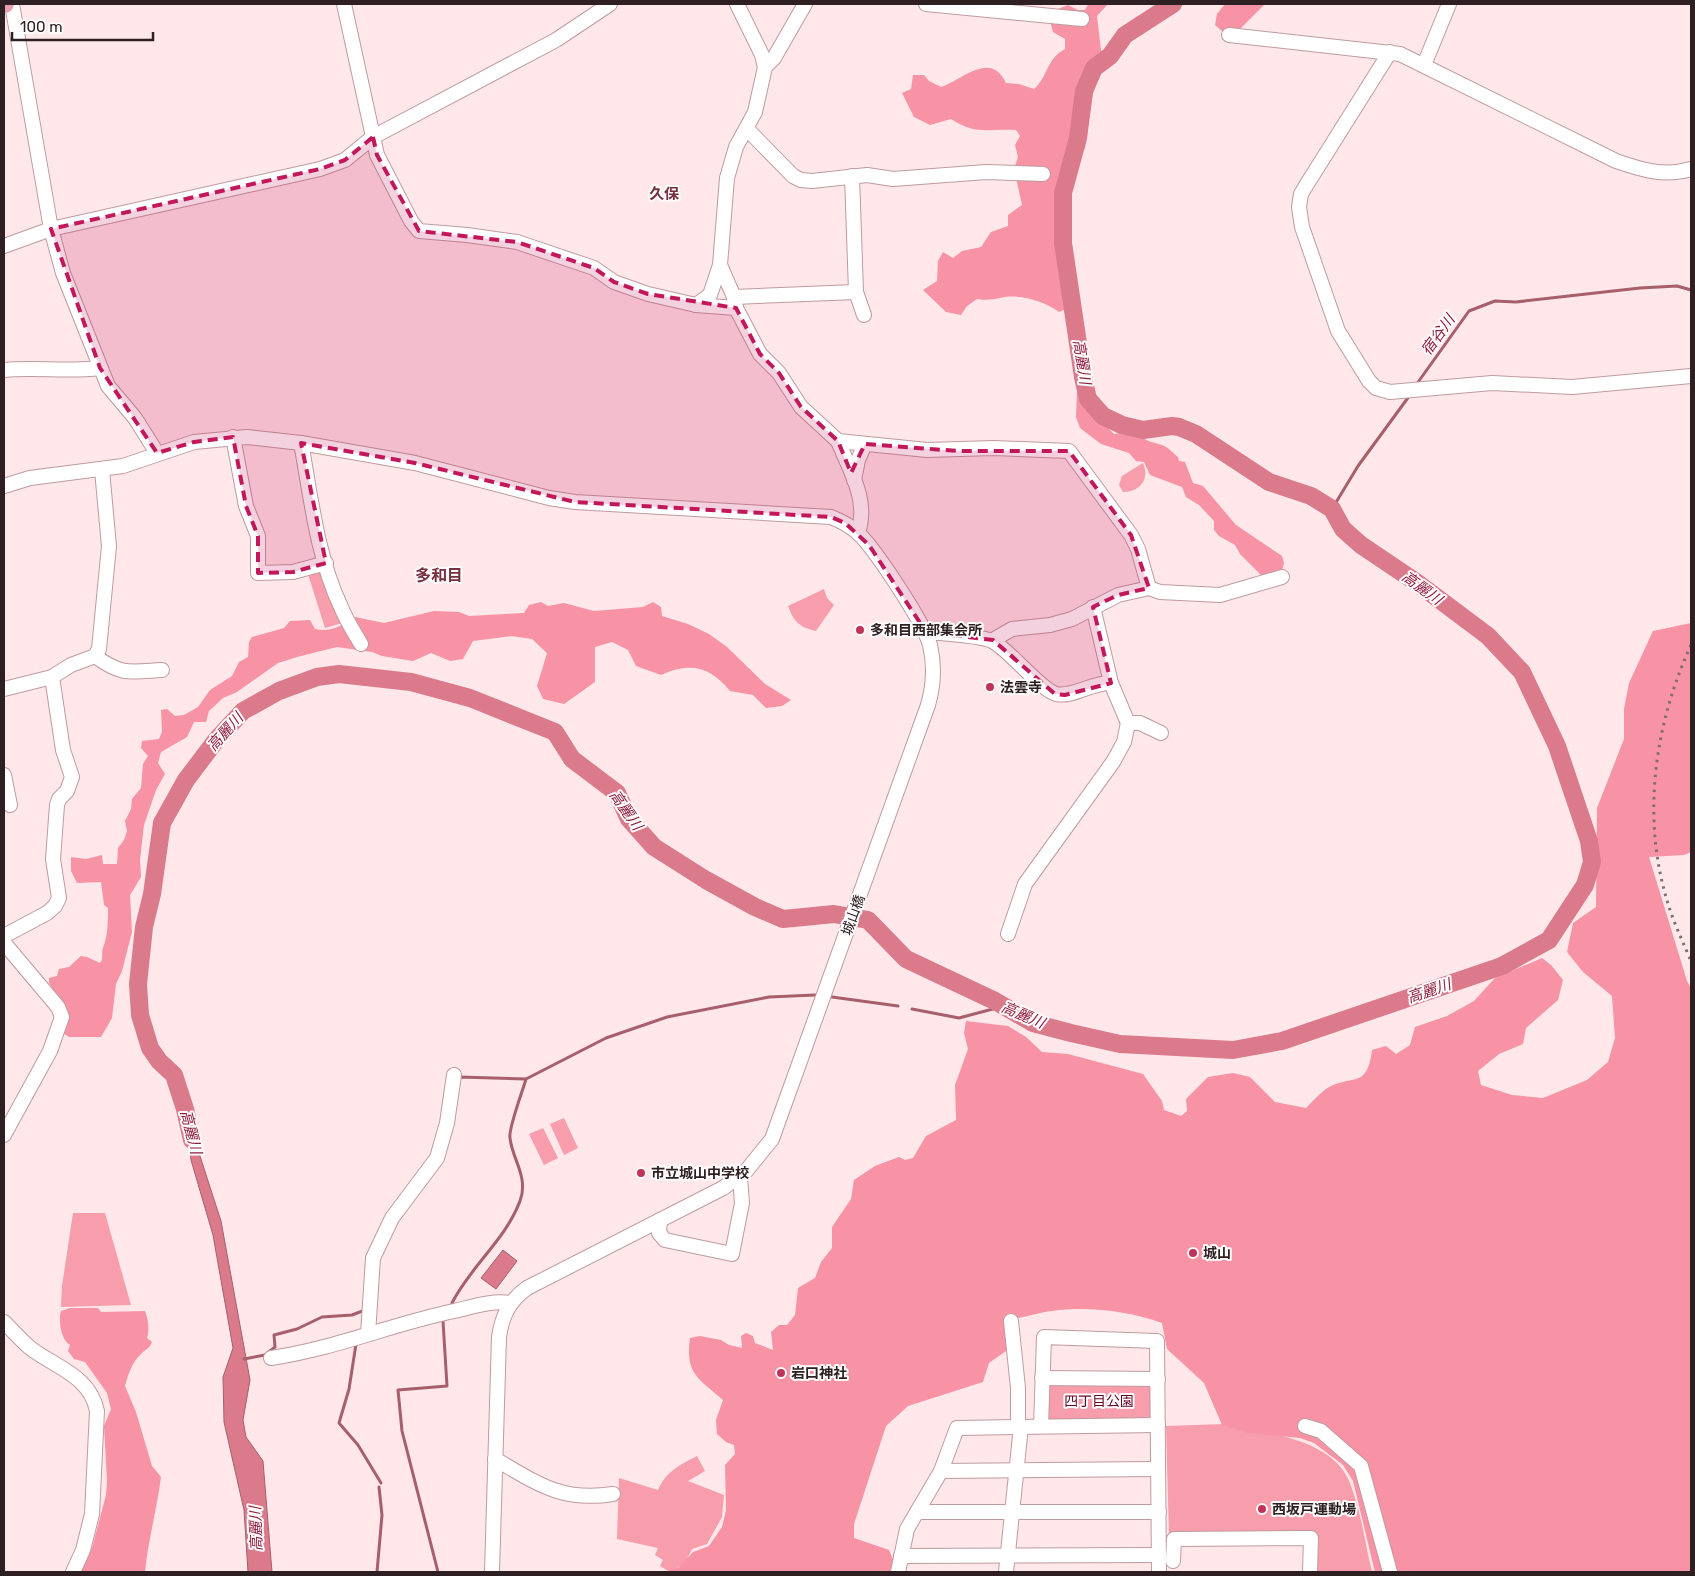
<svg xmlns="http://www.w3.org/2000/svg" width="1695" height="1576" viewBox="0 0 1695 1576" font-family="Rubik,'Noto Sans JP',sans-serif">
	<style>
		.green { fill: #f79dab }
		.forest { fill: #f793a4 }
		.water { fill: #db7a8b; stroke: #a75f6c }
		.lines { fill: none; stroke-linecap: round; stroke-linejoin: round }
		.stream { stroke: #a75f6c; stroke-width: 3 }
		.river { stroke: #db7a8b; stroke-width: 18 }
		.minor-casing { stroke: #bf9b9f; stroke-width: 16 }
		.major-casing { stroke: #d1cece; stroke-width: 20 }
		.minor { stroke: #fff; stroke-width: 14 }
		.major { stroke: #e89faf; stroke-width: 18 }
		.rail { stroke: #7f6d70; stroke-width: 3; stroke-dasharray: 2.5 5; stroke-linecap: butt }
		.marked { fill: #c2185b; fill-opacity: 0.2; stroke: #c2185b; stroke-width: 4; stroke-dasharray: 10 6; stroke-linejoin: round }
		.poi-dot { fill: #c13259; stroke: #fbfbfb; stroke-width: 2 }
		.labels { text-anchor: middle; stroke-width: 4; stroke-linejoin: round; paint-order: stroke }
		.poi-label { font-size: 14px; font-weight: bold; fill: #2e2022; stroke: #fbfbfb; text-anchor: start }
		.street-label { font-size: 14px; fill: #2e2022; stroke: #fbfbfb }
		.park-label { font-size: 14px; fill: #600524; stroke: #fbfbfb }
		.neighbourhood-label { font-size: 15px; font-weight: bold; fill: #77303f; stroke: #fbfbfb }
		.water-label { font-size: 15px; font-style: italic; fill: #901c3e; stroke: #fbfbfb }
		.quarter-label { font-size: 16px; font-weight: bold; fill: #77303f; stroke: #fbfbfb }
	</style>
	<rect width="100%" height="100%" fill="#ffe7ea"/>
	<g class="green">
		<path d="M1143,463c7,16 -3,29 -20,29l-4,-7 3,-9z"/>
		<path d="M324,566l18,57 -17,5 -18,-57z"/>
		<path d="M824,589l3,9 7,7 -18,26c-17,-4 -22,-9 -28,-25z"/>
		<path d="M564,1118l14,30 -14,7 -14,-31z"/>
		<path d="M543,1128l15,30 -14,7 -15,-31z"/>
		<path d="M73,1213h32l26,92 -70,2 1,-21z"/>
		<path d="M1048,1383l105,1 -2,36h-102l-2,-2z"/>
		<path d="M1225,1424c40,9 108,14 125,59 11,28 15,60 22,89h-58l1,-36h-146l-3,-110z"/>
		<path d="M697,1456l8,15 -17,10 36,14 -2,22 -15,27 -15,5 -7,14 -15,9 -10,-6 3,-6 -8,-5 3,-7 -41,-9 2,-61 39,12c8,-19 22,-25 39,-34z"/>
	</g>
	<g class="forest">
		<path d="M1088,4h20l-11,12 6,51 -10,26 -8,55 -10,16 -7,20 -3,44 5,13 2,65 -13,6c-15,-11 -36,-17 -54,-15 -11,2 -17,4 -28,2l-10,7 -6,9 -15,-3 -23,-22 14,-9 1,-20 5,-9 10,6 9,-7 19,-4 10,-15 17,-6v-11l14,-10 -8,-36 4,-12 -3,-12 5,-9 -4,-6c-29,-2 -38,6 -65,-11l-21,6 -16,-8 -12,-24 9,-4 2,-14h11l5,6 12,6c22,-7 49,-37 65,-4l13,1 15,5c14,-12 12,-30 31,-40v-10l-12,-7 -3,-11 8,-12 10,-4 10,5h7z"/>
		<path d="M1225,4h40l-28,28 -15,-1 -7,-6 2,-11z"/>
		<path d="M1081,390l5,15 28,29 20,-3c8,9 17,11 28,14 6,2 11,8 16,12l1,4 6,1 8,21 10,3 33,39 46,31 2,7 -3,11 -19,2 -22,-22 -5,-9 -16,-9 -5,-6v-9l-15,-16 -13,-8 -4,-10 -32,-12 -6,-13 -8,-1 -7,-8 -28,-9 -21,-16 -4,-11 1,-26z"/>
		<path d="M541,602l7,4 16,-3 30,8 49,-4 10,-5 8,5 1,9 26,8 21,10 18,13 38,37 26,16 -9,6 -16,2 -13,-13 -23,-4c-20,-25 -40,-29 -69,-16l-25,-9 -8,-16 -16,-8 -17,5v35l-31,22 -21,-5 -6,-13 10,-33 -15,-14 -21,-3 -38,5 -10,18 -13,2 -19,-8 -18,8 -31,-5 -10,-4 -35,-5 -40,10 -19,6 -41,29 -14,6 -14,13 -3,11h-12l-7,15 -26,15 -3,11 7,11 -9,16 -12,35 -4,35 1,17 -11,18 2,37 -10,39 -6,13 -4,34 -11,19h-32l-5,-3c5,-20 -5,-36 -15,-51v-5l8,-2 2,-7 10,-2 12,-11 6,1 13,6c4,-5 1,-9 3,-15 5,-13 5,-25 5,-40l-4,-3 -3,-23 -24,1 -6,-12v-14l15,2 16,-4 1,9h14l1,-16 6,-8 3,-9 -2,-10 6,-12 1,-10 9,-11 2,-24 5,-8 -7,-8 1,-7 17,-2 3,-7 -1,-22 6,-1 8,7 9,-1 14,-8 12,-17 22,-14 7,-14 9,-5 1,-15 3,-5 32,-9 6,-7 20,-1 5,9c16,4 27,-4 40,-12l29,6 50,-12 25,1 10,4 55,-3 5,-8z"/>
		<path d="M1691,623v229l-7,3 -35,2 38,124 4,7v584h-316l-22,-91 -10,-16 -29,-22 -14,-5 -52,-5 -26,-8 -18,-42 -37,-34 -5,-26c-34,-12 -74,-17 -110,-12 -11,1 -23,5 -34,7l1,17 -12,4 -1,12 -17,12 -6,19 -75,24 -22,20 -32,98v14l35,12 5,12 -2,10h-225l12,-5 14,-15 16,-6 13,-19 4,-17 -1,-45 10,-11 -1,-9 -8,-3 -9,-8 -1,-14 7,-20c-25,-22 -38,-26 -33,-62l10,-2 21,4 8,5 13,3 -1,-12 5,-3 7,3 2,7 18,7 -2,-18 8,-7h8l8,-10 3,-27 17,-10 6,-16 11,-14v-21l19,-28 3,-19 21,-14 24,-9 6,3 8,-2 13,-22 30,-16 -1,-35 13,-36 -4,-16 2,-12 42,5 18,11 16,15 26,2 75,20 19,27 2,9 17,6 6,-5 -1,-12 22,-22 25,-4 17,4 25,25 31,6c6,-6 13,-14 20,-19 25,-16 41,2 46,-39l14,-4 10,8 14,-9 5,-18 32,-11 27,-15 21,-23 47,-20 9,7 12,15 -5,20 -32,28 -3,16 -24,10 -21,17 3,14 31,10 31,3 44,-18 21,-18 7,-24 -3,-42 -29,-24 -16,-20 6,-29 23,-16 1,-99 27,-69v-30l5,-26 24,-52z"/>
		<path d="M70,1308h28l3,4 44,-1c3,9 5,17 2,27l5,4c-3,7 -6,7 -11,12 -9,8 -13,21 -16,32l11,26 16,54 9,11c-4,32 -13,63 -16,95h-65l12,-24 14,-53 1,-14 -3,-55 7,-17 -4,-16 -22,-31 -11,-3 -6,-8 2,-6c-9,-5 -12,-25 -9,-34z"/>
	</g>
	<g class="water">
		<path d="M187,1116l34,105 29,159 -7,40 3,17 17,24 9,111h-24l-4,-62 -20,-88 -1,-45 10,-29 -20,-113 -22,-75z"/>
		<path d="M503,1250l14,11 -21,28 -15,-11z"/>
	</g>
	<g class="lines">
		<g class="stream">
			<path d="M1416,385l53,-74 26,-10 21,1 124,-14 37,-2 14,4"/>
			<path d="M1332,509l26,-43 52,-71"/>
			<path d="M832,997l66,9"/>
			<path d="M912,1009l47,9 45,-12"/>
			<path d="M459,1080v-3l67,2 80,-41 61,-21 102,-20 46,-2"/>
			<path d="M452,1303c18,-36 54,-64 68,-102 9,-24 -8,-42 -10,-63 -2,-9 13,-48 16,-59"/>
			<path d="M356,1344l-7,45 -10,34 19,22 23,38"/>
			<path d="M244,1359l21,-4 10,-8 -1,-12 23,-6 25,-12 30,-2 13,-5"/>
			<path d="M377,1572l5,-57 -3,-28"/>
			<path d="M438,1572l-36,-141 -4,-41 49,-4 -4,-65"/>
		</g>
		<path class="river" d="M192,1140l-7,-31 -11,-34 -15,-14 -9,-13 -10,-33 -2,-31 6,-57 8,-33 10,-71 24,-43 31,-41 26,-28 36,-20 38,-14 22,-3 72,8 59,16 85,34 17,27 45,34 12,26 25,28 52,33 49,27 28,12 51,-5 34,6 38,39 89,42 38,22 38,10 49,11 113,6 49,-9 220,-75 47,-26 36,-55 7,-23 -3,-21 -32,-95 -35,-74 -34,-36 -72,-54 -55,-37 -18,-16 -11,-20 -21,-13 -42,-14 -73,-48 -17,-7 -7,-1 -29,4 -21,-5 -19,-9 -15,-17 -5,-22 -20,-134v-50l15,-55 6,-47 10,-23 16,-12 15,-21 48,-31"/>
		<defs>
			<g id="minor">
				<path d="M12,4l39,225 12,44 45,113 27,32 22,35"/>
				<path d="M344,4l33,151 34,66 8,10 48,4 50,7 77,26 20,14 34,12 48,11 40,3"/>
				<path d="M737,4l25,51 3,12"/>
				<path d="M805,4l-31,54 -9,9 -10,45 -19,35 -9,31 -7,87 14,32 2,11 24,46 19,19 22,34 37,34 89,9 67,-2 75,3 62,84 7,14 11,39"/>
				<path d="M926,4l156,15"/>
				<path d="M1229,35l171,19 216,107c26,9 48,16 75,8"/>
				<path d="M1390,52l-83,132 -6,10 -2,13 3,20 36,104 31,50 7,7 14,4 102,-9 80,4 119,-11"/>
				<path d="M1424,65l25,-61"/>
				<path d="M747,129l46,47 8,4 11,1 55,-6 26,4 93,-7 57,2"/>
				<path d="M852,176l4,116 8,23"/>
				<path d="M4,246l47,-17 269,-60 25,-9 28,-23 183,-97 54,-36"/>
				<path d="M734,297l122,-5"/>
				<path d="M696,305l14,-10 10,-30"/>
				<path d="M4,370c32,-3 64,2 96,-2"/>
				<path d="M233,437l13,69 12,30v37l35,-1 33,-9"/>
				<path d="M838,441c12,30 31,59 20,92"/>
				<path d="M301,443c10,54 16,114 40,164 5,13 13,25 20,37"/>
				<path d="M854,480l4,-20 7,-16"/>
				<path d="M4,486l26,-8 93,-12 71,-24 53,-5 54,6 114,20 134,35 26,4 256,15c10,4 18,8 26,15 17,15 67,91 73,113 5,21 4,39 -2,60l-156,434 -26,32 -23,17 -196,100c-18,13 -25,28 -28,49l-7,235"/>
				<path d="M1093,607l18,76 17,40h12l21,10"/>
				<path d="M926,632c13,1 59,4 68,10 17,10 47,48 62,52 16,4 37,-12 55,-11"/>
				<path d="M993,640l19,-11 38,-4 22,-6 46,-24 31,-7 11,4 60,3 62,-18"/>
				<path d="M95,656c27,20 35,16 67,14"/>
				<path d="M4,689l48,-12 19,-12 24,-9 4,-7 10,-103 -7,-76"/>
				<path d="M4,775l6,30"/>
				<path d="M1008,934l17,-50 88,-122 11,-20 4,-19"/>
				<path d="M4,936l43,-23 8,-7 4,-8 -6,-39 4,-54 2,-6 8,-8 5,-14 -9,-27 -11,-73"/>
				<path d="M4,943l54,64 4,10 -12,34 -46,84"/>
				<path d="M660,1220l-1,13 6,7 67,14 10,-51 -2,-26"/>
				<path d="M1011,1321l7,67v38"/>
				<path d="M4,1322c8,8 16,17 25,25 25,20 61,28 68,64l-5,103 -9,36 -10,22"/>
				<path d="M368,1334l5,-76 19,-40 45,-60 10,-35 7,-48"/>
				<path d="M271,1358c63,-9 121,-34 183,-47 18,-4 37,-11 56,-8"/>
				<path d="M1042,1378l116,1"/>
				<path d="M1041,1426l3,-89 113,4 2,231"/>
				<path d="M1305,1426l16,5 40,35 29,106"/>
				<path d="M495,1459c43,25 67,43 118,35"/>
				<path d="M941,1471l217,-2"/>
				<path d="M917,1512h242"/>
				<path d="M901,1556l258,-1"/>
				<path d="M1173,1561l1,-22 137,-1 -1,34"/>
				<path d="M898,1572l9,-43 34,-58 16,-43 201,-3"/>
				<path d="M1006,1572l15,-146"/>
			</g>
			<path id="major" d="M4,4h1"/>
		</defs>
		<use href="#minor" class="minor-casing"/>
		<use href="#major" class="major-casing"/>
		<use href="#minor" class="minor"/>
		<use href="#major" class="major"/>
		<path class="rail" d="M1691,645c-36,78 -49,169 -25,252 6,22 16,43 25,64"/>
	</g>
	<path class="marked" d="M373,137l4,18 42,76 98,11 77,26 20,14 34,12 88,14 24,46 19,19 22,34 37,34 13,32 14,-29 93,7h111l62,84 18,53 -31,7 -25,12 18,76 -46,12 -10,-1 -62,-54 -67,-8 -57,-87 -24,-22 -14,-6 -256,-15 -160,-39 -114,-20 25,120 -33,9 -35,1v-37l-12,-30 -13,-69 -39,5 -37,11 -57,-85 -49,-139 269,-60 25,-9z"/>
	<g class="poi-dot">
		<circle cx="860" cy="630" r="5"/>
		<circle cx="990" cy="687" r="5"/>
		<circle cx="641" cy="1173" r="5"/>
		<circle cx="1193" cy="1253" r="5"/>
		<circle cx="781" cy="1373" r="5"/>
		<circle cx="1262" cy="1509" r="5"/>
	</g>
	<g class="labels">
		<g class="poi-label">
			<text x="870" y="635">多和目西部集会所</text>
			<text x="1000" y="692">法雲寺</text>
			<text x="651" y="1178">市立城山中学校</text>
			<text x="1203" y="1258">城山</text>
			<text x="791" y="1378">岩口神社</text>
			<text x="1272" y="1514">西坂戸運動場</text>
		</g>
		<g class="street-label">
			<text transform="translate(853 915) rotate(-70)" y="5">城山橋</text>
		</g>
		<g class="park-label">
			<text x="1099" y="1406">四丁目公園</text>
		</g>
		<g class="neighbourhood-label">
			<text x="664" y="199">久保</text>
		</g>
		<g class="water-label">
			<text transform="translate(1438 335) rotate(-54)" y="5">宿谷川</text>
			<text transform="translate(1082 362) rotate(81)" y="5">高麗川</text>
			<text transform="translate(1422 588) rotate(36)" y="5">高麗川</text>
			<text transform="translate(225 732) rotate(-48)" y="5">高麗川</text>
			<text transform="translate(626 810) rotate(55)" y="5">高麗川</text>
			<text transform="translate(1429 991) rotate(-19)" y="5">高麗川</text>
			<text transform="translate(1023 1015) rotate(23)" y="5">高麗川</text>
			<text transform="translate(191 1132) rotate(76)" y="5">高麗川</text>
			<text transform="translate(256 1529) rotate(-92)" y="5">高麗川</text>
		</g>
		<g class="quarter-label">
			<text x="439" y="581">多和目</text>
		</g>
	</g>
	<rect width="1695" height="1576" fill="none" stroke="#2e2022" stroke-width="10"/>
	<path d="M12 32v8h141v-8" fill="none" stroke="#2e2022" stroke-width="2.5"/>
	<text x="20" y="32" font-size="15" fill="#2e2022" stroke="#fbfbfb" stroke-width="4" paint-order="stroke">100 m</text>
</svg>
